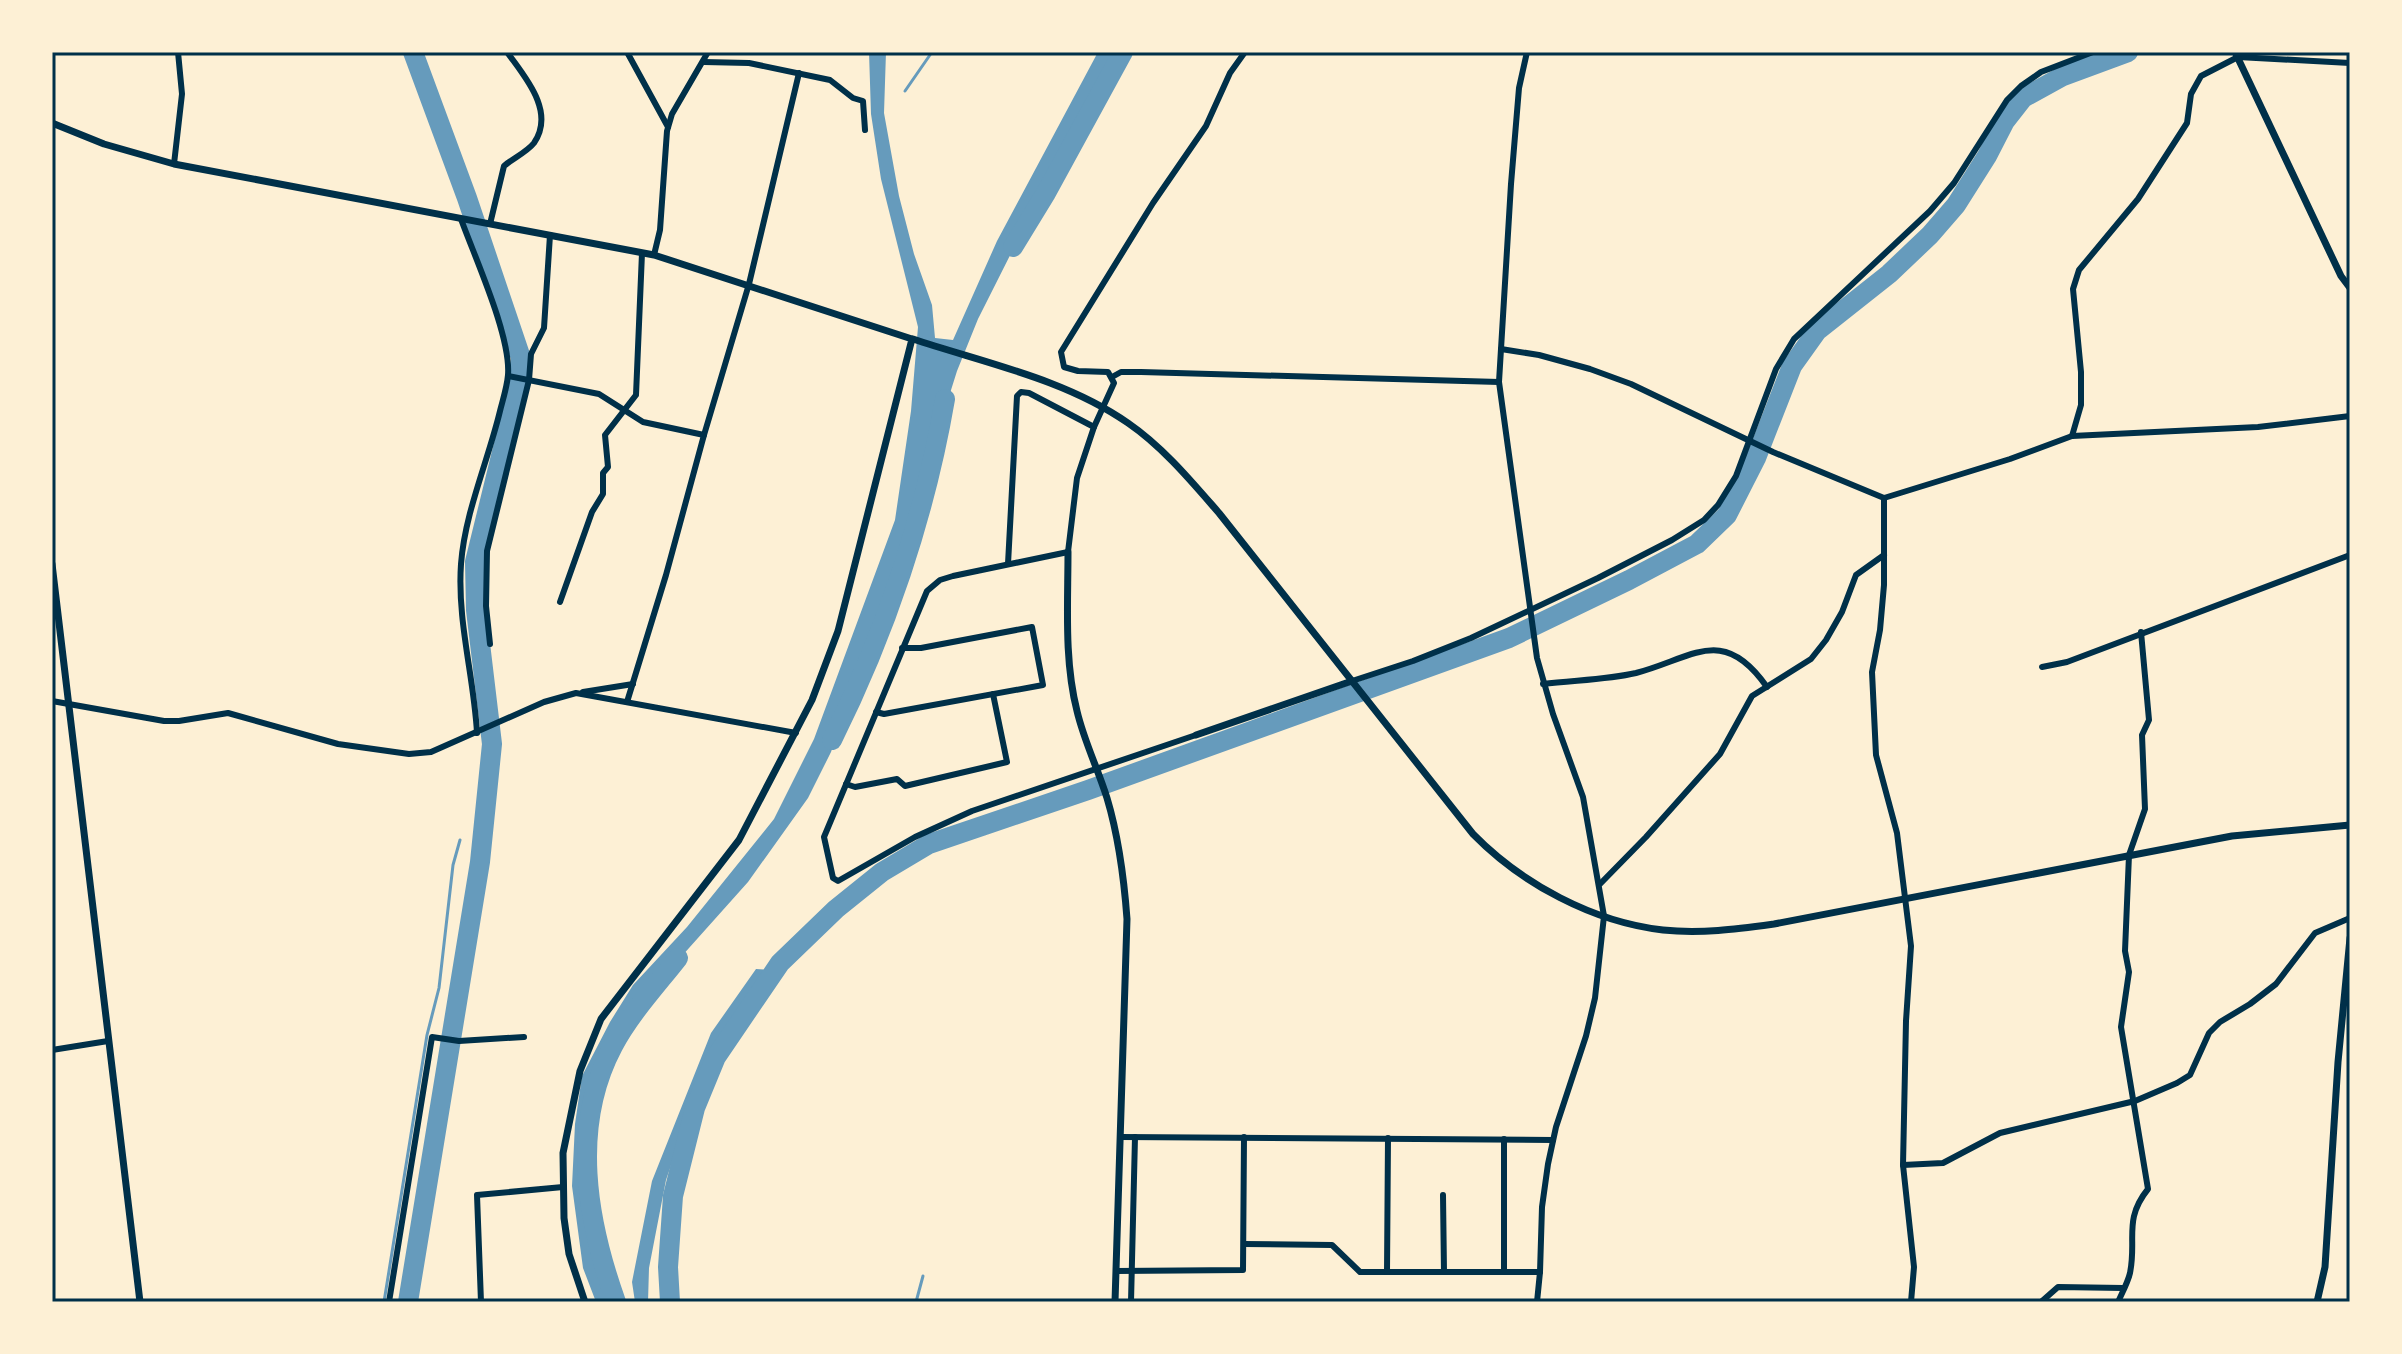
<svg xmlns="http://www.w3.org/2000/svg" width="2402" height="1354" viewBox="0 0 2402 1354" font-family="'Public Sans',sans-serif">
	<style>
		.water { fill: #669bbc }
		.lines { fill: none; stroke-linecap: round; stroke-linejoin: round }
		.stream { stroke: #669bbc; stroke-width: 3 }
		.river { stroke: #669bbc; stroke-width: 20 }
		.minor { stroke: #003049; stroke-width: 6 }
		.tertiary { stroke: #003049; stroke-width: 7 }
		.neatline { fill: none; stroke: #003049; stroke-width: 3 }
	</style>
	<rect width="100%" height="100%" fill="#fdf0d5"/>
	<g class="water">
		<path d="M869,52h17l-2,61 15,83 15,58 18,51 3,33 18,2 44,-99 101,-189h19l-56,102 -83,165 -21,52 -49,156 -77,225 -23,46 -60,84 -126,141 -28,54 -8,49 -4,59 17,89 13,28h-16l-13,-34 -11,-82 3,-62 7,-48 28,-54 23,-37 54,-58 87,-108 40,-80 81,-219 16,-109 7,-84 -37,-148 -10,-65z"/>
		<path d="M756,969l15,1 -40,57 -23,42 -27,67 -15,44 -17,88 -1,34h-13l-3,-20 20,-101 59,-148z"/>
	</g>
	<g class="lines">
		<g class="stream">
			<path d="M905,91l27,-39"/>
			<path d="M384,1302l43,-267 12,-47 14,-123 7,-25"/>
			<path d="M916,1302l7,-26"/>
		</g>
		<g class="river">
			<path d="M1013,247l33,-54 77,-141"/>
			<path d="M832,740c53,-106 93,-224 113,-341"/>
			<path d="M408,1302l72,-440 12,-118 -16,-134 -1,-48 42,-171 4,-33 -54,-160 -54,-146"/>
			<path d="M616,1302c-29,-81 -46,-175 -3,-256 17,-32 43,-60 65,-88"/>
			<path d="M670,1302l-2,-35 5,-71 22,-88 21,-51 64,-94 56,-54 46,-37 47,-28 159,-54 421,-152 120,-58 68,-36 30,-29 29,-57 36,-92 25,-35 72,-57 41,-39 26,-30 31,-49 18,-35 18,-23 40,-22 65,-24"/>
		</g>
		<g class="minor">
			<path d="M627,52l41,75"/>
			<path d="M1527,52l-8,36 -8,96 -12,198 38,276 16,56 30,83 21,119 -9,82 -9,38 -30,91 -8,37 -6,43 -2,65 -3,30"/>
			<path d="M704,62l45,1 81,17 23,18 10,3 2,29"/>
			<path d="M174,164l8,-70 -4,-42"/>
			<path d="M461,219c14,39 50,117 47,156 -1,12 -5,24 -8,36 -12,50 -35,101 -39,153 -4,57 13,113 16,169"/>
			<path d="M490,224l14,-58c8,-7 23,-14 30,-23 22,-32 -10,-67 -27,-91"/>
			<path d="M654,255l6,-25 7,-99 5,-17 36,-62"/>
			<path d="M1501,349l38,6 51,14 41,15 142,68 111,46 126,-39 62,-23 186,-9 92,-11"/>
			<path d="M508,376l91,18 44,28 61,13"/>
			<path d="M1112,377l9,-5h20l358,10"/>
			<path d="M2072,436l9,-31v-33l-8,-83 6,-19 59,-71 49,-76 4,-29 10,-18 37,-19 112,6"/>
			<path d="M1884,498v87l-4,45 -8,42 4,83 21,78 14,113 -5,75 -3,144 11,102 -3,35"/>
			<path d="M1008,564l9,-168 4,-4 8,1 65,34"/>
			<path d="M560,602l32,-90 11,-18v-21l5,-6 -3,-32 31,-40 6,-142"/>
			<path d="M490,644l-4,-38 1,-55 42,-171 2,-26 13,-26 6,-93"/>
			<path d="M2042,667l25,-5 283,-107"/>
			<path d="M1352,681l61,-20 58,-23 127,-60 74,-38 32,-20 14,-15 18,-29 40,-107 18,-30 136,-128 24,-28 53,-83 14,-14 20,-14 52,-20"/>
			<path d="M1543,684c30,-4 63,-4 93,-11 57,-15 87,-49 131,14"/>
			<path d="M583,692l50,-8"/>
			<path d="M52,701l112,20h15l49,-8 110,31 71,10 22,-2 113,-50 32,-9 220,40"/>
			<path d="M627,702l39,-127 38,-140 45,-151 50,-211"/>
			<path d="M876,712l8,2 159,-29 -11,-58 -111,21h-19"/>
			<path d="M1196,735l-224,76 -57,26 -77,44 -5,-3 -9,-41 103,-246 13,-11 13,-4 115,-24 9,-74 17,-51 20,-44 -6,-11 -30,-1 -14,-4 -3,-15 92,-149 53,-77 24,-53 15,-21"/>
			<path d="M846,784l9,3 42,-8 8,7 102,-24 -14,-68"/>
			<path d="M1600,884l46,-47 74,-83 32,-58 59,-37 15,-19 16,-28 14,-37 28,-20"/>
			<path d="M52,1050l56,-9"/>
			<path d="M1121,1137l432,3"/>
			<path d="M1504,1139v133"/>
			<path d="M1903,1165l40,-2 57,-30 135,-32 42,-18 13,-8 19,-42 11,-11 30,-18 26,-20 39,-51 35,-15"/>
			<path d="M1443,1195l1,77"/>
			<path d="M1244,1244l88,1 28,27h180"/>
			<path d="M1116,1271l127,-1 1,-133"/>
			<path d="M1387,1272l1,-134"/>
			<path d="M389,1302l43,-265 27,4 65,-4"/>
			<path d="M481,1302l-4,-107 86,-8"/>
			<path d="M1131,1302l4,-165"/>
			<path d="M2041,1302l17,-15 65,1"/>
			<path d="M2118,1302c4,-9 10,-20 12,-29 7,-34 -7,-53 18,-84l-27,-162 8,-55 -4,-21 4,-96 16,-46 -3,-74 7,-15 -8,-88"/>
		</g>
		<g class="tertiary">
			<path d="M2235,52l106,224 9,12"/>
			<path d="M52,123l52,21 70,20 480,91 258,84 -74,292 -26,69 -73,140 -138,179 -21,52 -17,82 1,65 5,36 16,48"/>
			<path d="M913,339c72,24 152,40 215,84 35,24 64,59 91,90l254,321c49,50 120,88 190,96 38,4 74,-1 111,-6l458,-88 118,-11"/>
			<path d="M1068,552c0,53 -4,108 9,159 7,30 21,58 30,87 12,40 17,80 20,121l-12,383"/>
			<path d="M52,564l88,738"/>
			<path d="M1196,735l156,-54"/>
			<path d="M2317,1302l8,-35 13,-205 12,-124"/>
		</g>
	</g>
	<rect width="2402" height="1354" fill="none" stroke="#fdf0d5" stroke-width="108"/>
	<rect x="54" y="54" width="2294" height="1246" class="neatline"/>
</svg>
